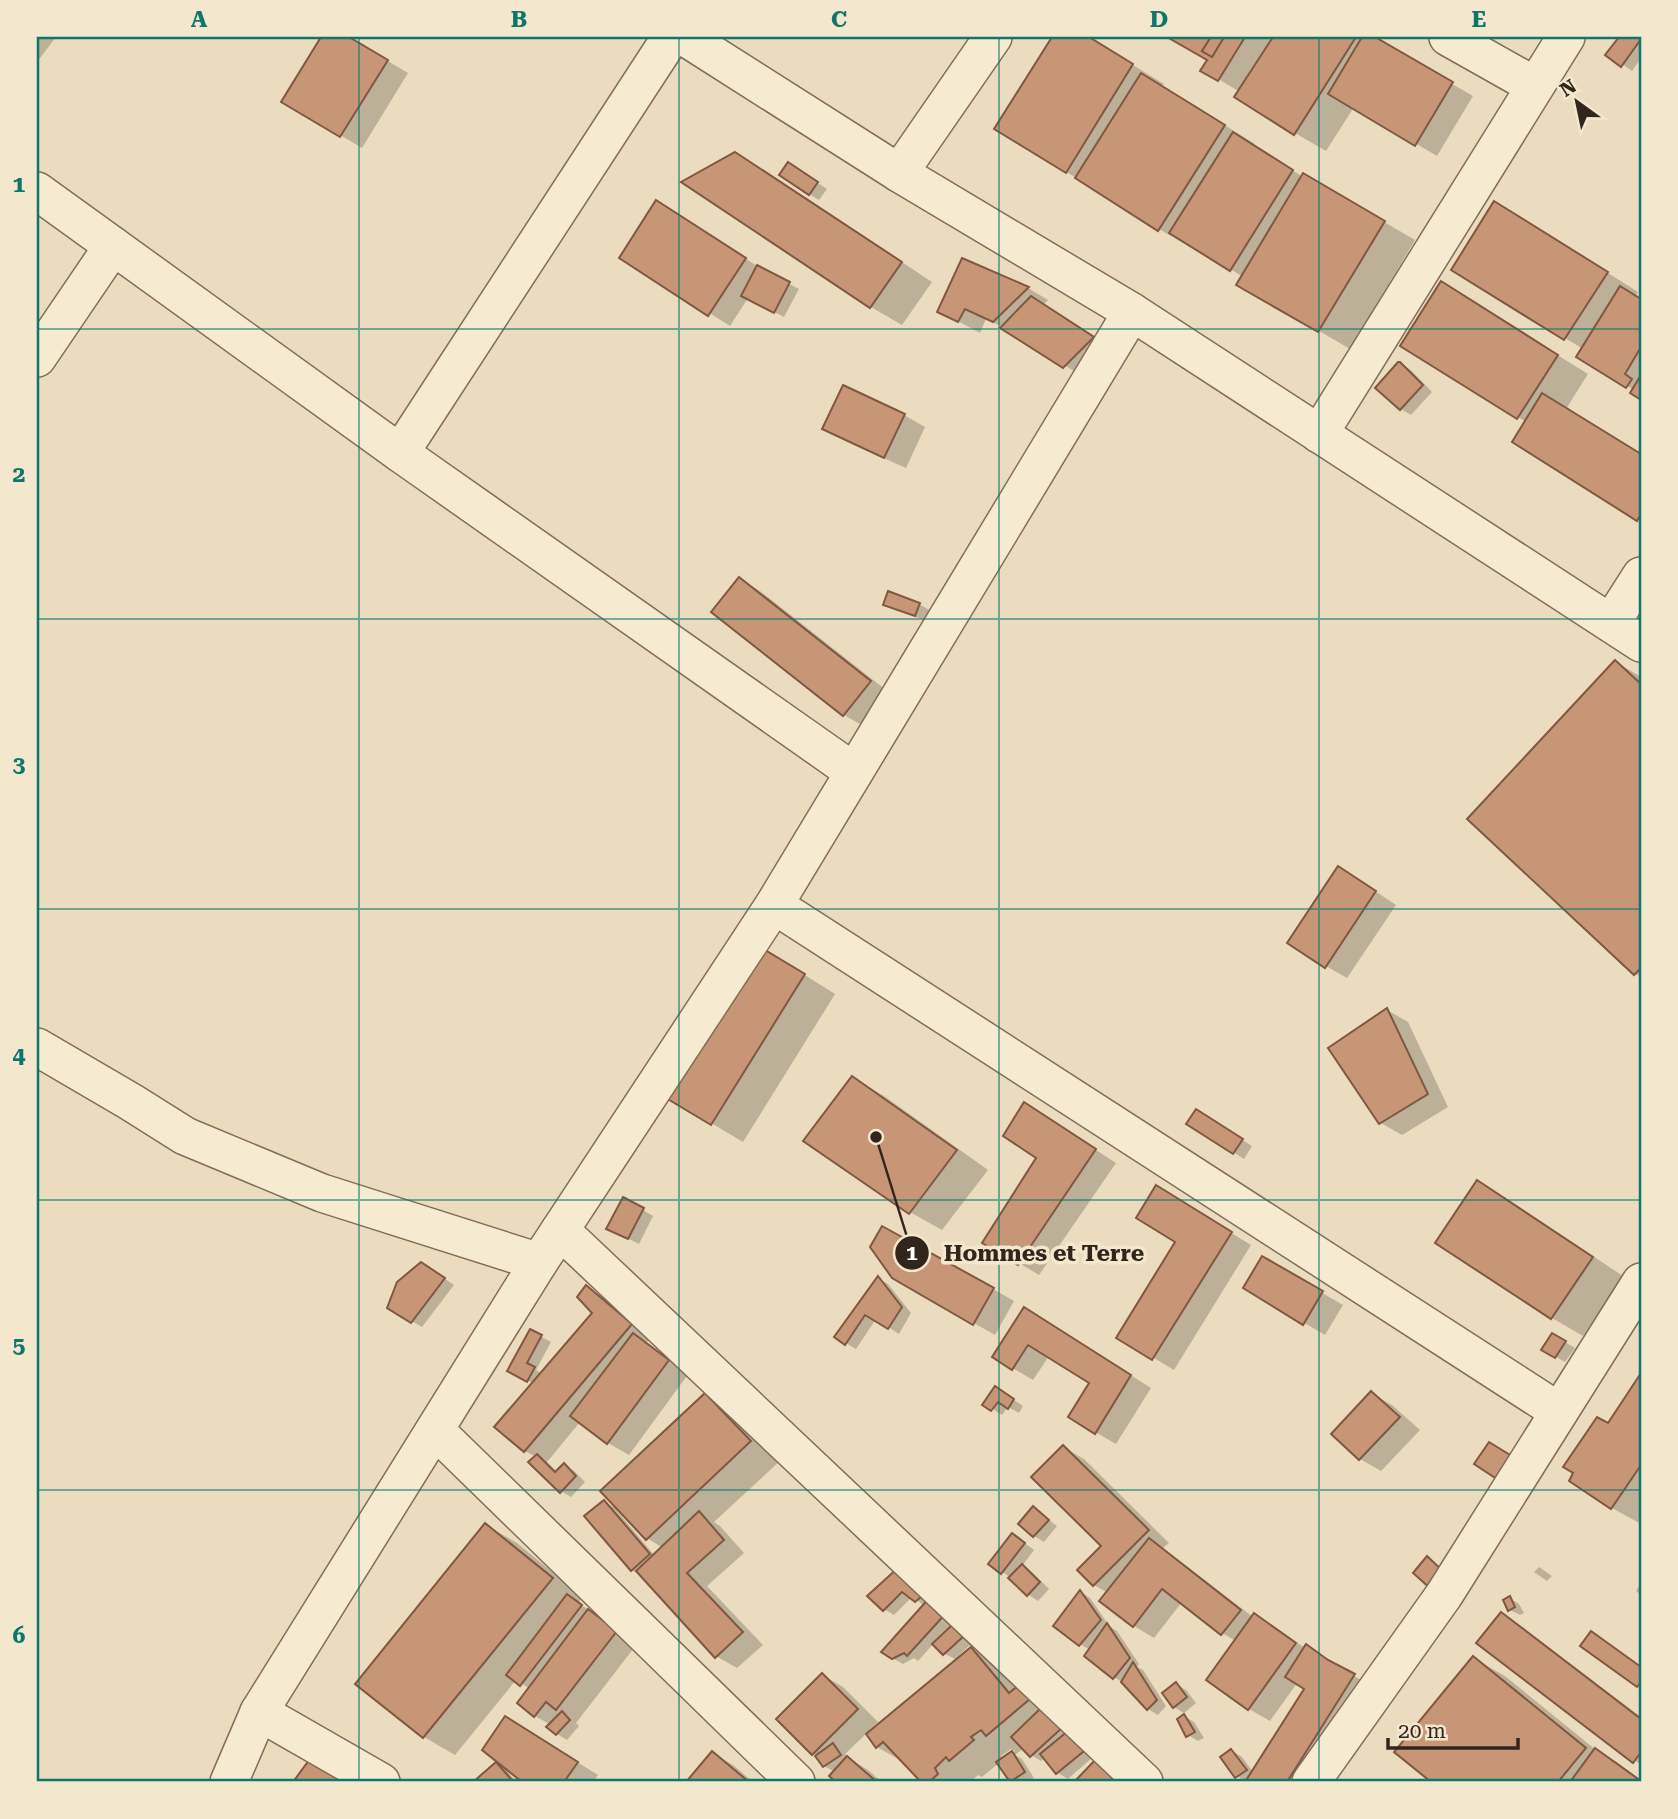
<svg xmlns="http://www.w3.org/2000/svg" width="1678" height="1819" viewBox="0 0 1678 1819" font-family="'Roboto Serif',serif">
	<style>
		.shadow { fill: #0003; fill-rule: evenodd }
		.building { fill: #c79677; stroke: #805740; stroke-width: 2 }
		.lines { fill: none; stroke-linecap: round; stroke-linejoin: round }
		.street-casing { stroke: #826d58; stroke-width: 40 }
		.street { stroke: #f6ead1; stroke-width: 37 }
		.grid { fill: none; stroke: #0f766e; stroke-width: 2; stroke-opacity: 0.55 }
		.leader { fill: none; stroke: #32261c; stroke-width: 2.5 }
		.callout-dot { fill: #32261c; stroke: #f3e7ce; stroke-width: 2.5 }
		.mark-label { font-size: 21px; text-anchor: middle; font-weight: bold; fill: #fff }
		.callout-label { font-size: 23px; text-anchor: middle; font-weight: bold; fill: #32261c; stroke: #f3e7ce; stroke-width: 7; stroke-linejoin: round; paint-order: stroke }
		.neatline { fill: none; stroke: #0f766e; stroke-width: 2.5 }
		.grid-label { font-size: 23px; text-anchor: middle; font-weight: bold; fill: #0f766e }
	</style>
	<rect width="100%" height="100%" fill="#ebdcbf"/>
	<g class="shadow">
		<path d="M37,37h19l-19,25z"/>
		<path d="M323,37h24l61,36 -46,75 -79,-47z"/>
		<path d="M1054,37h33l77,47 -2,2 93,58 -1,2 49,31 1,-2 111,65 -65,109 -111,-65 4,-7 -51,-32 -2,2 -31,-18 -162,-100z"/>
		<path d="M1171,37h200l102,59 -36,60 -83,-49 -28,44 -31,-18 -55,-41 -37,-22 6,-11z"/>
		<path d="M1621,37h20v21l-9,13 -24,-17z"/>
		<path d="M735,154l31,18 166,110 -30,43 -31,-18 -187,-125z"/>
		<path d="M798,170l29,19 -8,11 -10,-6z"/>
		<path d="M678,214l88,58 33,17 -15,28 -36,-19 -18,28 -109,-69z"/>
		<path d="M1526,221l112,71 -3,5 6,3v98l-9,-6 2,-2 -55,-33 4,-8 -130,-80z"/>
		<path d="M963,260l65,28 20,12 -5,5 71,45 -29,28 -82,-51 -17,-8 -6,14 -41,-22z"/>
		<path d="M1472,302l116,72 -22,35 75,46v66l-127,-80 12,-19 -123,-77z"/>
		<path d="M1401,364l10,6 21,22 -21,23 -10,-6 -23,-21z"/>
		<path d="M904,415l21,12 -19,41 -61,-27 -21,-12z"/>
		<path d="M740,579l20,12 131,103 -26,33 -21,-12z"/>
		<path d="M885,604h34l10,6 -4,10 -30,-10z"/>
		<path d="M1616,662l25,15v300l-5,-3 -167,-155z"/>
		<path d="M1360,881l36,24 -49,73 -21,-12z"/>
		<path d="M792,967l43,27 -92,148 -75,-45z"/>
		<path d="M1387,1010l21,12 40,85 -46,28 -21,-12z"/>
		<path d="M853,1078l31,18 104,74 -46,60 -32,-18 -105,-71z"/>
		<path d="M1045,1117l71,46 -77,112 -20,-12z"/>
		<path d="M1207,1117l45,29 -8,13 -55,-36z"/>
		<path d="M1477,1182l31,18 115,76 -40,60 -31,-18z"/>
		<path d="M624,1199l29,17 -14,28 -20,-10z"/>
		<path d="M1177,1200l74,45 -77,125 -55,-33 59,-95z"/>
		<path d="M1262,1258l81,47 -18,30 -80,-47z"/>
		<path d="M432,1270l22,15 -32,42 -33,-19z"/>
		<path d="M893,1277l100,12 21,12 -19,34z"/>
		<path d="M879,1279l9,5 23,29 -12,21 -23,-15 -20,30 -20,-12z"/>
		<path d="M586,1287l21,12 45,38 -6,6 43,30 -60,82 -21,-12 -28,-21 -33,40 10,10 7,-7 10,6 11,11 -14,15 -10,-6 -25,-34 -11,-6 9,-67 -25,-14 22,-39 20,11 -15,28 6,4 52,-61z"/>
		<path d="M1045,1321l106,67 -35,56 -21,-12 -4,-49 -42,-27 -16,24 -39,-23z"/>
		<path d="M1553,1335l22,13 -10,14 -21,-12z"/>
		<path d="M1641,1376v148l-29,-16 -41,-28z"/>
		<path d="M1371,1393l21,12 28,25 -39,41 -21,-12 -27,-25z"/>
		<path d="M1005,1394l18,12 -4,7 -11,-6 -6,8 -17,-11z"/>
		<path d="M705,1395l31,18 45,47 -67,62 6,4 24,27 -37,33 56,59 -26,23 -21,-12 -74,-80 -10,-6 -27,-68 13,8 -1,1 38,45 8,-8 -16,-10z"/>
		<path d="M1063,1447l21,12 85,84 -6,5 90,69 1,-2 21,12 30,21 1,-2 68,42 -59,94h-68l-10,-6 -5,-25 10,6 11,15 53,-83 -9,-6 -27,38 -21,-12 -41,-29 28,-39 -14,-8 -40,-31 -28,36 -20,-12 -26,-33 -14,-8 9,-39z"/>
		<path d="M1033,1509l24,17 -13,16 -10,-6 -14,-12z"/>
		<path d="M486,1525l31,18 66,54 -5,6 32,20 27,21 -61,79 3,3 -12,14 -10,-6 -6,-9 -16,-9 -16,-13 11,-14 -14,-9 -61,75 -31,-18 -67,-53z"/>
		<path d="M1022,1541l12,9 -12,16 10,6 17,17 -11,12 -9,-6 -18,-17 -20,-14z"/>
		<path d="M901,1567l56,51 -6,7 12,7 10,10 -18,17 -10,-5 -11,-11 -16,18 -4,-3 -11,6 -11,-6 33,-52 -13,-9 -18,18 -10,-6z"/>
		<path d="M1539,1567l13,9 -5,5 -13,-9z"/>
		<path d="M1641,1583v12l-5,-4z"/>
		<path d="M1081,1592l9,6 20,29 7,4 22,33 -2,3 6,3 23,36 -8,9 -10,-6 -23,-25 -11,-7 -24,-27 -10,-6z"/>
		<path d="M1509,1598l10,6 5,9 -4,2 -10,-5z"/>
		<path d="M1501,1614l21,13 119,90v48l-162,-122z"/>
		<path d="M972,1649l31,18 90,90 -25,22 -10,-6 -13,-16 -4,4 -10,-6 -7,-7 -9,7 7,4 12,19 -7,4h-12l-4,-2 -12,-17 -17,14 -4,-2 -8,7h-46l-17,-18 -30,-17 -10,-14 -22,21 3,4 20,12 14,12h-43l-8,-6 4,-4 -11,-6 -10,-13 8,-78 21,12 35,35 -9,8 2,2zM1011,1749l4,2 -11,8 -3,-3z"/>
		<path d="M1473,1658l32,18 91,74 21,12 24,18v2h-207l-37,-30z"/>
		<path d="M1176,1684l10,6 10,13 -12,10 -10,-6z"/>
		<path d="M1184,1716l10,6 10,16 -6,3 -10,-6z"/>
		<path d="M527,1731l71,44 -5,7h-68l-41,-33z"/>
		<path d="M318,1750l47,32h-70z"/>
		<path d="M712,1753l21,12 20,17h-65z"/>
		<path d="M496,1765l10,5 11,12h-41z"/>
	</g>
	<g class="building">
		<path d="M321,37h28l39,23 -48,77 -59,-35z"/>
		<path d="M1052,37h37l44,27 -67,109 -72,-44z"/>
		<path d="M1167,37h44l-9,14 10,6 12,-20h21l-27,44 -18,-10 7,-11z"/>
		<path d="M1211,37h13l-12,20 -10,-6z"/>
		<path d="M1273,37h83l-62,98 -60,-38z"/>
		<path d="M1362,37h13l78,45 -38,64 -87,-52z"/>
		<path d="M1619,37h22v2l-20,28 -16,-12z"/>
		<path d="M1141,73l84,52 -67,106 -83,-53z"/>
		<path d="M1233,132l60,38 -63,101 -61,-38z"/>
		<path d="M735,152l167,110 -32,46 -189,-126z"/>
		<path d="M788,162l30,20 -9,13 -30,-20z"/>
		<path d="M1303,173l82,48 -67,111 -82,-47z"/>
		<path d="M656,200l90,58 -38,58 -89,-58z"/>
		<path d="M1494,201l114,71 -44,68 -113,-70z"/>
		<path d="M962,258l67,29 -36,35 -28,-13 -7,13 -21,-10z"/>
		<path d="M757,265l33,17 -16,31 -33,-17z"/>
		<path d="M1441,281l117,74 -41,64 -117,-73z"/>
		<path d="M1620,286l21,13v48l-16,27 7,5 -6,9 -50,-31z"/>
		<path d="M1031,296l63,41 -31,31 -63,-40z"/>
		<path d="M1398,362h2l23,23 -23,25 -25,-22z"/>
		<path d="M1641,375v25l-11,-7z"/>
		<path d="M843,385l62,29 -21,44 -62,-29z"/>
		<path d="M1542,393l99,61v60l-4,7 -125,-79z"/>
		<path d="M739,577l132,104 -28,35 -132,-104z"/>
		<path d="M888,591l32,12 -5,13 -32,-11z"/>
		<path d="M1615,660l26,24v284l-7,7 -167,-156z"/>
		<path d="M1338,866l38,25 -51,77 -38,-25z"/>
		<path d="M760,947l45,27 -94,151 -45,-27z"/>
		<path d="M1387,1008l41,86 -49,30 -51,-76z"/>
		<path d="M852,1076l105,74 -48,64 -106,-73z"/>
		<path d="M1024,1102l72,47 -78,116 -36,-22 54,-85 -33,-22z"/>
		<path d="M1196,1109l47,30 -10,15 -47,-30z"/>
		<path d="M1477,1180l116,77 -42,62 -116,-76z"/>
		<path d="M1156,1185l76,47 -80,128 -36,-22 59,-96 -39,-24z"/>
		<path d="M623,1197l21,11 -16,31 -22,-10z"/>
		<path d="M882,1226l112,62 -21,37 -81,-47 -22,-31z"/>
		<path d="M1262,1256l61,35 -20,34 -60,-37z"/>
		<path d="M421,1262l24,16 -34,45 -24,-15 10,-26z"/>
		<path d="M878,1276l24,31 -14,22 -23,-14 -20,30 -11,-8z"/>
		<path d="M586,1285l46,39 -108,128 -30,-25 98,-114 -15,-16z"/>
		<path d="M1024,1307l107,68 -36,59 -27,-17 21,-34 -61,-38 -16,25 -20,-13z"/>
		<path d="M530,1329l12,6 -15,28 8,4 -8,15 -20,-11z"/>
		<path d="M633,1333l36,27 -62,84 -37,-28z"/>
		<path d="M1552,1333l14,8 -11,17 -14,-8z"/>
		<path d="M1641,1373v92l-30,44 -42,-28 4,-8 -10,-6 34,-50 11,6z"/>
		<path d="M995,1386l19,13 -6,10 -10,-7 -7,9 -9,-6z"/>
		<path d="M1371,1391l29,26 -41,43 -28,-26z"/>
		<path d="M705,1393l46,48 -105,99 -46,-49z"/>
		<path d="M1489,1442l26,16 -15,23 -26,-17z"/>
		<path d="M1063,1445l86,85 -56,56 -16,-16 24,-24 -70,-69z"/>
		<path d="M537,1454l18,18 9,-9 12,13 -16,17 -32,-31z"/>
		<path d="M604,1500l46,54 -19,17 -47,-55z"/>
		<path d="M1033,1506l16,14 -16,17 -15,-13z"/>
		<path d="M699,1511l25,29 -37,33 56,59 -28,26 -79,-87z"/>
		<path d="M485,1523l68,55 -130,160 -68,-54z"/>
		<path d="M1012,1533l13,10 -24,31 -13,-10z"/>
		<path d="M1149,1538l92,72 -20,25 -59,-46 -29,38 -34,-26z"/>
		<path d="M1427,1556l18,17 -14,16 -18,-16z"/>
		<path d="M1022,1564l18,18 -13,14 -19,-18z"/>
		<path d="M901,1565l27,26 -13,11 -13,-10 -19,19 -16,-15z"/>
		<path d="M1080,1590l21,30 -22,26 -26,-20z"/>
		<path d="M567,1594l15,11 -62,81 -14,-11z"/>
		<path d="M931,1596l17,15 -41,45 -3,-3 -12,6 -11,-7z"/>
		<path d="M1510,1596l5,11 -7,4 -5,-11z"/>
		<path d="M588,1609l29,22 -61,79 -10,-8 -12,15 -17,-14z"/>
		<path d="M1501,1612l140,107v33l-8,11 -157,-120z"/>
		<path d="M1254,1613l42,30 -48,67 -42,-30z"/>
		<path d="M1107,1623l23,35 -17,21 -29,-23z"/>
		<path d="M953,1624l12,11 -22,20 -11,-11z"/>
		<path d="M1591,1631l50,36v15l-4,5 -57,-41z"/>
		<path d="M1306,1644l22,16 27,14 -68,108h-42l59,-93 -19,-12z"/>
		<path d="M971,1647l38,46 16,-13 11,14 -50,42 -5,-6 -10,7 3,3 -25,21 -3,-4 -11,11 3,6 -9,8h-8l-38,-40 -7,6 -10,-14z"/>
		<path d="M1473,1656l113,92 -28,34h-127l-37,-30z"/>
		<path d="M1133,1662l24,38 -10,10 -26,-28z"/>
		<path d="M822,1673l36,36 -46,46 -36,-36z"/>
		<path d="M1176,1682l11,15 -14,11 -11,-15z"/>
		<path d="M1044,1705l20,21 -34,31 -19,-20z"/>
		<path d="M562,1711l8,9 -14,15 -10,-8z"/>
		<path d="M1184,1714l11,18 -9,5 -9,-18z"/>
		<path d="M505,1716l73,46 -14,20h-42l-40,-32z"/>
		<path d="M1068,1731l16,20 -28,23 -16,-20z"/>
		<path d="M833,1743l8,12 -18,12 -8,-11z"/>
		<path d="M318,1748l27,20 -9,14h-43z"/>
		<path d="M1595,1748l46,33v1h-71z"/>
		<path d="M1231,1749l16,21 -12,8 -15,-21z"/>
		<path d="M712,1751l37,31h-63z"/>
		<path d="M1012,1751l13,21 -15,10 -14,-20z"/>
		<path d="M847,1756l30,26h-41l-7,-6z"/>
		<path d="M1099,1756l28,26h-53z"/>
		<path d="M496,1762l15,17 -4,3h-34z"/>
	</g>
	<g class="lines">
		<defs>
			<g id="street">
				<path d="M671,37l-271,416 454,319"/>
				<path d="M685,37l214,136 233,139 509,331"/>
				<path d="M1448,37l87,49"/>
				<path d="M899,173l94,-136"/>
				<path d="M37,191l363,262"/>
				<path d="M37,358l76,-112"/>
				<path d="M1319,434l247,-397"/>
				<path d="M1611,623l30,-47"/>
				<path d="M774,905l784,506"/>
				<path d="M37,1047l94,55 54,34 137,57 217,69"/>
				<path d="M560,1230l584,552"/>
				<path d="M435,1430l361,352"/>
				<path d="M259,1712l122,70"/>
				<path d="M229,1782l30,-70 280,-450 235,-357 358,-593"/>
				<path d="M1311,1782l133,-187 197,-313"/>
			</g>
		</defs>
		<use href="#street" class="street-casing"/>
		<use href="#street" class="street"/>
	</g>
	<path class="grid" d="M359,37v1745M679,37v1745M999,37v1745M1319,37v1745M37,329h1604M37,619h1604M37,909h1604M37,1200h1604M37,1490h1604"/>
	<path class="leader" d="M876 1137L912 1253"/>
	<g class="callout-dot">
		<circle cx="876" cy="1137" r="7"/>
		<circle cx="912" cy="1253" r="18"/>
	</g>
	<g class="mark-label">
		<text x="912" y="1260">1</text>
	</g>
	<g class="callout-label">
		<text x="1044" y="1261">Hommes et Terre</text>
	</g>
	<rect width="1678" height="1819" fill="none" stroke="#f3e7ce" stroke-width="77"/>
	<g transform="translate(1577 102) rotate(327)" stroke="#f3e7ce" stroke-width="5" paint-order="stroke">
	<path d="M0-5L12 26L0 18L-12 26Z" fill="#32261c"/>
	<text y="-10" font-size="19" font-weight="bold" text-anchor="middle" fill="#32261c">N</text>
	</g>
	<path d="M1388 1738v10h130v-10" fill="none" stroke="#32261c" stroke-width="3.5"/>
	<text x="1398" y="1738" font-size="21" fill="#32261c" stroke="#f3e7ce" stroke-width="5" paint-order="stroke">20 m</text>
	<rect x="38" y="38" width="1602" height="1742" class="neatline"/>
	<g class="grid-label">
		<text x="199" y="27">A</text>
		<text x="519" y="27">B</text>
		<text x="839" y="27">C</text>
		<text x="1159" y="27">D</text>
		<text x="1479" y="27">E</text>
		<text x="19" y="192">1</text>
		<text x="19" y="482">2</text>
		<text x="19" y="772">3</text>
		<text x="19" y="1063">4</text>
		<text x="19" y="1353">5</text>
		<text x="19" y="1643">6</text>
	</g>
</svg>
